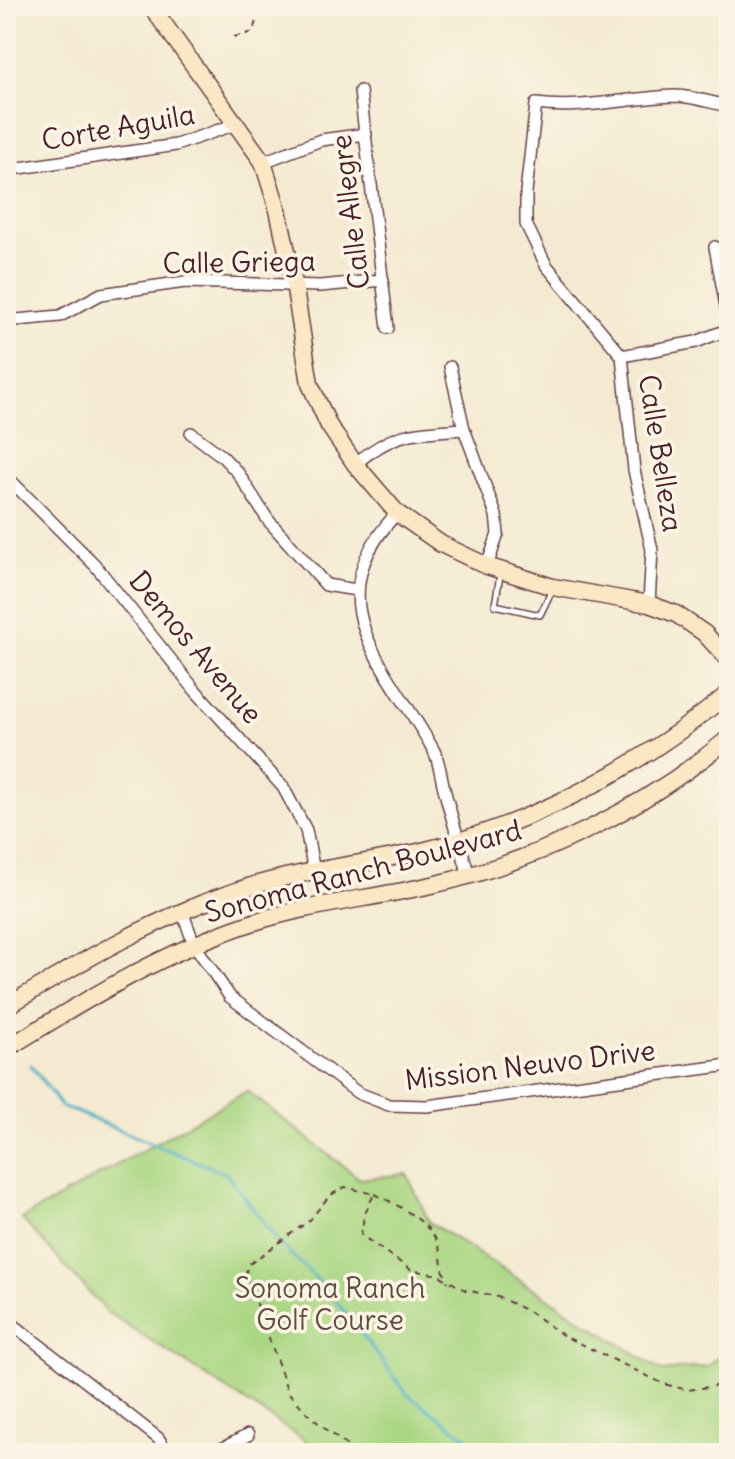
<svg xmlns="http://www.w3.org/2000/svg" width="735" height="1459" viewBox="0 0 735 1459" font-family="Delius,sans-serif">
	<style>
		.green { fill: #abd783; stroke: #7a7b57; stroke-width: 2 }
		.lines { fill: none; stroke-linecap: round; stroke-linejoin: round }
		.stream { stroke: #49b1c8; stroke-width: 3 }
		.lane-casing { stroke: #643d44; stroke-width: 8 }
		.street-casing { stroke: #643d44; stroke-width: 14 }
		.secondary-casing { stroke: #643d44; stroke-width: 19 }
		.path { stroke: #643d44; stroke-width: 2; stroke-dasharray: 6 6; stroke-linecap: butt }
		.lane { stroke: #fff; stroke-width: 5 }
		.street { stroke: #fff; stroke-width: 11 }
		.secondary { stroke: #fae7c3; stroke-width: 16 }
		.labels { text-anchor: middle; stroke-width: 7; stroke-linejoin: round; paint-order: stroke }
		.street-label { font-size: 28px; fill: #4a1f2b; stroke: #fcf5e5 }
		.park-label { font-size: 28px; fill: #624d41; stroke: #fcf5e5 }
	</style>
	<rect width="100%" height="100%" fill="#fcf5e5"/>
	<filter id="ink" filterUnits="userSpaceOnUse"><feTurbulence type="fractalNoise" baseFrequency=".0125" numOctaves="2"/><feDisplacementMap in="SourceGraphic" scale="16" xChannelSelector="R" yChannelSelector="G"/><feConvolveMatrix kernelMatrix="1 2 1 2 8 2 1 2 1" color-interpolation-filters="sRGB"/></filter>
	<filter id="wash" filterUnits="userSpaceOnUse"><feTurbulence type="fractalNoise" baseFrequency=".006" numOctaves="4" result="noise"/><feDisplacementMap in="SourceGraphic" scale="32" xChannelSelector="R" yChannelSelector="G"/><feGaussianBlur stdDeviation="1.8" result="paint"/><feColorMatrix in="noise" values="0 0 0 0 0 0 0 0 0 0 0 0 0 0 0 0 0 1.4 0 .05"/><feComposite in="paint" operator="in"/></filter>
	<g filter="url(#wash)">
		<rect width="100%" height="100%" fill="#f4ead1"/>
		<path class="green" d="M247,1091l113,88 47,-5 22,48 233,149 47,-5 20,-19v106h-404l-218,-141 -85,-93z"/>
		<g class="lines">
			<path class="stream" d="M31,1065l30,41 166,68 52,69 48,46 81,106 81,58"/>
		</g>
	</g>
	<g filter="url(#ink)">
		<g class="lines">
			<defs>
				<path id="lane" d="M500,575l-5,30 45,10 13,-27"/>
				<g id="street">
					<path d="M360,91l28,237"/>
					<path d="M263,162l58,-22 45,-6"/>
					<path d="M6,170l170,-25 60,-21"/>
					<path d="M715,247l14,75"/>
					<path d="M6,321l54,-5 41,-22 84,-12 135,4 63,-6"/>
					<path d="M622,356l74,-14 33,-13"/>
					<path d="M450,367l14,62 32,86 2,19 -11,32"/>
					<path d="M191,433l31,23 16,17 30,47 58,65 30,5"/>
					<path d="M355,464c41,-34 58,-31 109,-35"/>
					<path d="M6,476l89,89 100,125 88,97 23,43 8,41"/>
					<path d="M397,513c-86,91 -9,153 37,238 6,12 7,28 11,41 7,28 16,56 24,83"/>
					<path d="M649,604l3,-54 -18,-80 -12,-114 -76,-91 -20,-41v-32l10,-88c46,6 91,-6 138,-8 20,0 36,7 55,10"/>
					<path d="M182,911l12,33 36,53 128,96 31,12 38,1 302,-41"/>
					<path d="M6,1319l152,119 10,15"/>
					<path d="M214,1453l34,-18"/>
				</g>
				<g id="secondary">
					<path d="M151,6l112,156 15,48 16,73 16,101 19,42 26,38 42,49 44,31 46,22 66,21 96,17 27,10 28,19 25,27"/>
					<path d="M6,1007c77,-47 152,-91 239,-119 56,-18 115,-23 173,-36 116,-28 219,-83 311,-159"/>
					<path d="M6,1049c78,-48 155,-96 242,-125 60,-20 123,-25 184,-39 109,-25 212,-76 297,-147"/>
				</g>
			</defs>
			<use href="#lane" class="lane-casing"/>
			<use href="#street" class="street-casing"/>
			<use href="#secondary" class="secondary-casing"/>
			<g class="path">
				<path d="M439,6l1,2"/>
				<path d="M234,37l19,-5 5,-19 8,-7"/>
				<path d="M375,1194c23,11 61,30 65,58 2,12 2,18 8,30"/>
				<path d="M356,1453l-45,-36 -23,-25 -42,-119 2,-8 62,-45 19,-24 16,-9 29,7 -10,22 -3,19 50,35 28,5 26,15 33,7 32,15 34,24 100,48 24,6 41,-6"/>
			</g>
			<use href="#lane" class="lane"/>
			<use href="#street" class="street"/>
			<use href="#secondary" class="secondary"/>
		</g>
	</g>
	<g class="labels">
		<g class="street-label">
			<text transform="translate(118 127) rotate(-10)" y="10">Corte Aguila</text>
			<text transform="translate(350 212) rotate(-97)" y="10">Calle Allegre</text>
			<text transform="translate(239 262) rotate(-1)" y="10">Calle Griega</text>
			<text transform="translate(661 453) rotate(81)" y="10">Calle Belleza</text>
			<text transform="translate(196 647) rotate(50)" y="10">Demos Avenue</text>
			<text transform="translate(363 871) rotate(-15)" y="10">Sonoma Ranch Boulevard</text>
			<text transform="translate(530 1065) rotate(-7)" y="10">Mission Neuvo Drive</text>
		</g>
		<g class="park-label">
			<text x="330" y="1298">Sonoma Ranch<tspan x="330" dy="32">Golf Course</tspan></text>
		</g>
	</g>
	<rect width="735" height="1459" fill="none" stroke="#fcf5e5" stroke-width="32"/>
</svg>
